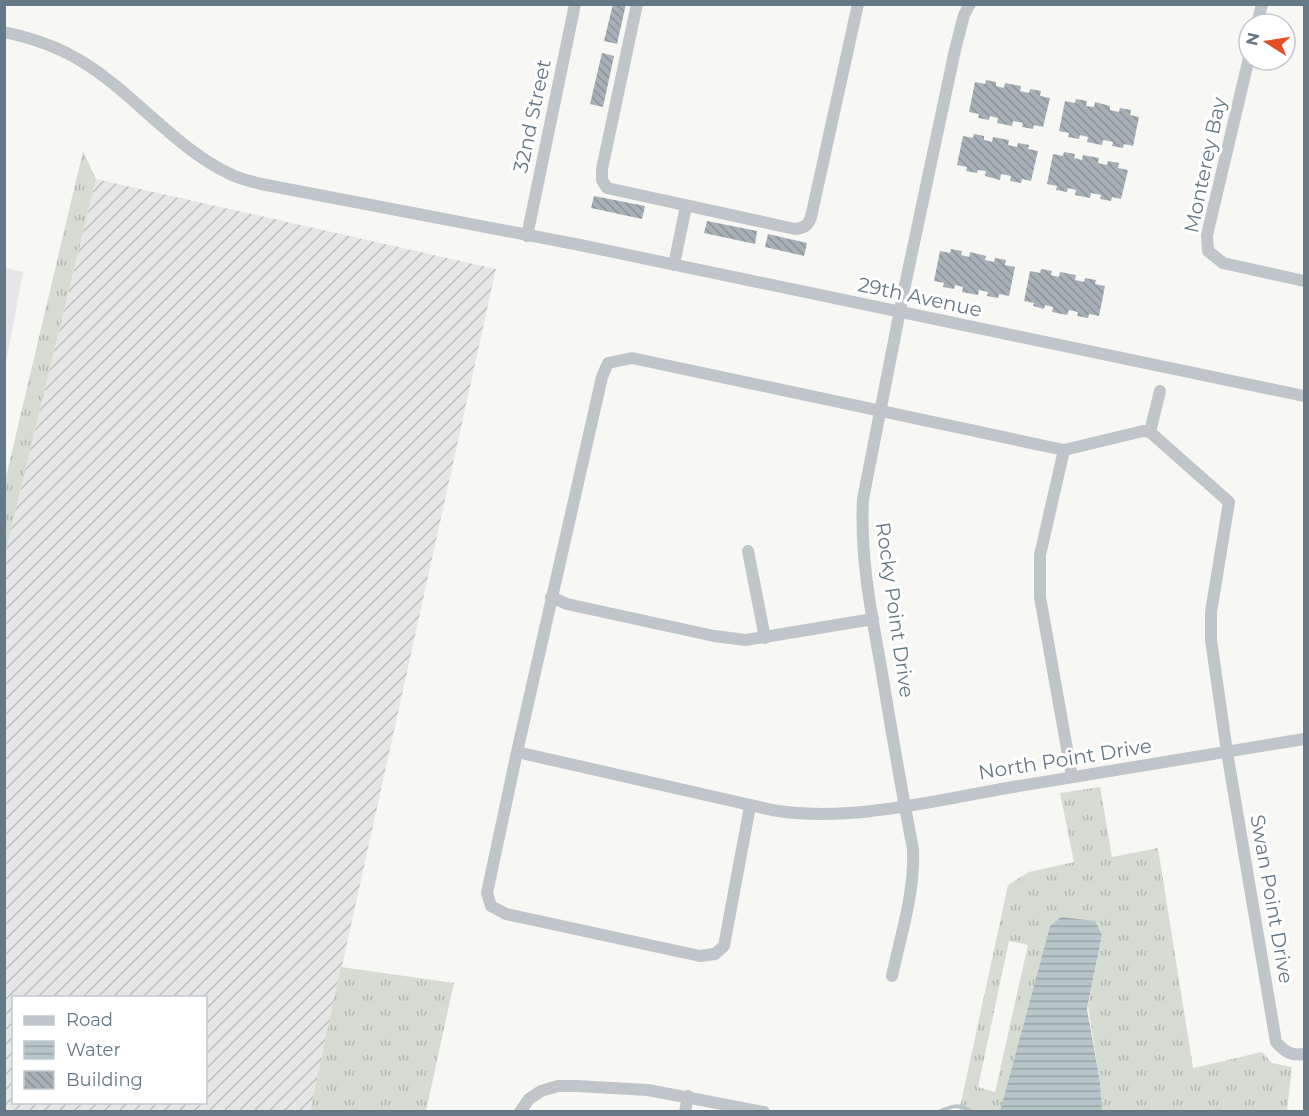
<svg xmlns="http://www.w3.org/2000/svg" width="1309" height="1116" viewBox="0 0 1309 1116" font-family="Montserrat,sans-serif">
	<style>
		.built { fill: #e5e6e5 }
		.industrial { fill: url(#industrial-furrows); fill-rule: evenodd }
		.grass { fill: url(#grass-tufts); fill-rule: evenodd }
		.water { fill: url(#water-rules) }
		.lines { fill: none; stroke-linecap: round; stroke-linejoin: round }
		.stream { stroke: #b7c4c8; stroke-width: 4 }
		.building { fill: url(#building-back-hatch) }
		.minor { stroke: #c0c5c9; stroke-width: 12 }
		.labels { text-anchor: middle; stroke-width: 6; stroke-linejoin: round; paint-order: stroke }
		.street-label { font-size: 20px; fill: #657886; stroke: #fff }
	</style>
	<defs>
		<pattern id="industrial-furrows" width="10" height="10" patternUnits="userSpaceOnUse" patternTransform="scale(1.5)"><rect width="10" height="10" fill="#e5e6e5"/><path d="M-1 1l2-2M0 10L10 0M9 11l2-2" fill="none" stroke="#bdbfbf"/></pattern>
		<pattern id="grass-tufts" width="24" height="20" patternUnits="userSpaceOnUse" patternTransform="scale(1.5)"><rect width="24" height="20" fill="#d7dcd3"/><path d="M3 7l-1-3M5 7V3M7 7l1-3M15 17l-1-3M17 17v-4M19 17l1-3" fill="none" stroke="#b2b7b1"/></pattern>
		<pattern id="water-rules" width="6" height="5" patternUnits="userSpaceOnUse" patternTransform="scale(1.5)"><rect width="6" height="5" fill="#b7c4c8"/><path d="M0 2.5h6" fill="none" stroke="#98a4a8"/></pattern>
		<pattern id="building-back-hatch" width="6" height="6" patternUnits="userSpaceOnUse" patternTransform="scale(1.5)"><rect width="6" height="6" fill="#a7b0b6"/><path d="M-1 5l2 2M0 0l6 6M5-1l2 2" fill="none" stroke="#8c949a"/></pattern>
	</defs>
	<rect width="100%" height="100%" fill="#f7f7f4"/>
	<path class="built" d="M5,268l18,4 -18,96 -1,-100z"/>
	<path class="industrial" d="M96,179l400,90 -186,842 -305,1v-558zM14,998h192v104h-192z"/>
	<g class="grass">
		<path d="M83,151l13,28 -91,375v-73z"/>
		<path d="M1100,787l12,70 46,-9 35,220 69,-16 10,11 20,4 -5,44h-185l-2,-29 -12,-76 14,-71 -41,-18 -11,9 -50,185 -41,1 49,-227 21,-13 45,-10 -14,-69zM1009,941l19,4 -33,147 -17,-5z"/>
		<path d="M341,967l113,16 -28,128h-116z"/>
	</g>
	<path class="water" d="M1061,917l34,4 7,14 -15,74 13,73 2,29h-102l50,-185z"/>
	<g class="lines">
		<path class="stream" d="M938,1112c14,-6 21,-9 34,0"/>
	</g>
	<g class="building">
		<path d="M613,4h13l-9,40 -13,-3z"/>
		<path d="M602,53l12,3 -11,51 -13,-3z"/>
		<path d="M986,80l10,2v4l8,2 1,-5 16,3 -1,5 9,2 1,-4 11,2 -1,5 10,2 -7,29 -9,-2 -1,4 -11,-2 1,-4 -10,-2 -1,5 -15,-3 1,-5 -8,-2 -1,4 -11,-2 1,-4 -10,-2 6,-30 10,2z"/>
		<path d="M1076,99l11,2 -1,5 8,1 1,-5 15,4v4l9,2 1,-4 11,2 -1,5 9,2 -6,29 -9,-2 -1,4 -11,-2 1,-4 -10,-2 -1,5 -15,-3 1,-5 -8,-2 -1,4 -11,-2 1,-4 -10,-2 6,-30 10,2z"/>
		<path d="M974,134l10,2v4l8,2 1,-5 16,3 -1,5 9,2 1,-4 11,2 -1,4 10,2 -7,30 -9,-2 -1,4 -11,-2 1,-5 -10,-2 -1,6 -15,-4 1,-5 -8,-1 -1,3 -11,-2 1,-4 -10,-2 6,-29 10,2z"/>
		<path d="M1064,152l11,2 -1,4 8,2 1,-5 16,3 -1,5 9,2 1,-4 11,2 -1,5 10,2 -7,29 -9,-2 -1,4 -11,-2 1,-4 -10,-2 -1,5 -15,-3 1,-5 -8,-2 -1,4 -11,-2 1,-4 -10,-2 6,-30 10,2z"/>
		<path d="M594,196l51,10 -3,13 -51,-11z"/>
		<path d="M707,221l50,10 -2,13 -51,-11z"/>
		<path d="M768,234l39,9 -3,13 -39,-9z"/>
		<path d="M951,249l11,2 -1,4 8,2 1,-5 16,4 -1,4 9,2 1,-4 11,2 -1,5 10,2 -6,29 -10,-2 -1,4 -11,-2 1,-4 -9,-2 -1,5 -16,-3 1,-5 -8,-2 -1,4 -11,-2 1,-4 -10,-2 6,-30 10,2z"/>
		<path d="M1041,269l11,2 -1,4 8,2 1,-5 16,3 -1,5 9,2 1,-4 11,2 -1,4 10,2 -6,30 -10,-2 -1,4 -11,-2 1,-4 -9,-2 -2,5 -15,-3 1,-5 -8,-2 -1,4 -11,-3 1,-3 -10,-2 6,-30 10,2z"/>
	</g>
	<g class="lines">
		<g class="minor">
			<path d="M637,4l-35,165v11l5,8 188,41c9,-1 13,-3 16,-12l47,-213"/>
			<path d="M1257,24l5,-20"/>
			<path d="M4,32c28,6 53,14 77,29 52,31 95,88 149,113 9,5 21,7 31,10l319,61 724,151"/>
			<path d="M1249,58l-42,177 1,16 15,12 81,18"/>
			<path d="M527,236l48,-232"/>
			<path d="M674,265l12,-59"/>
			<path d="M1150,432l10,-41"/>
			<path d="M1064,450l-24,105v42l32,180"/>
			<path d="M748,551l17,87"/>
			<path d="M551,597l16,7 147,32 32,4 127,-21"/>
			<path d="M1304,739c-99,17 -198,33 -297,49 -74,13 -160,35 -235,22l-255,-58 85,-375 6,-14 24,-5 432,92 79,-19 7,1 79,70 -18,110v28l16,112 49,290c9,10 15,14 28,12"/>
			<path d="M517,752l-30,141 4,13 15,8 194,42 15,-2 9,-8 26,-140"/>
			<path d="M892,976c9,-42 23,-84 21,-127 -12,-61 -22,-121 -32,-182 -10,-55 -21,-111 -18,-168l41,-209 51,-240 9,-35 6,-11"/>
			<path d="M520,1112l9,-13 12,-8 17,-5h18l72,4 116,22"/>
			<path d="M685,1112l3,-16"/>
		</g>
	</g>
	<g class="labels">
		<g class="street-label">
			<text transform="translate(532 116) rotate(-78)" y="7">32nd Street</text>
			<text transform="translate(1205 165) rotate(-78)" y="7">Monterey Bay</text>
			<text transform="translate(920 297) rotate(12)" y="7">29th Avenue</text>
			<text transform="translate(895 610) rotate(82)" y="7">Rocky Point Drive</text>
			<text transform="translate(1065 759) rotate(-9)" y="7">North Point Drive</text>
			<text transform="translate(1272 899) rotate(80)" y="7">Swan Point Drive</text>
		</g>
	</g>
	<rect width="1309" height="1116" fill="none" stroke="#657886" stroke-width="12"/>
	<rect x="12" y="996" width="195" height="108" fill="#ffffff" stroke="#c1c9cf" stroke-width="1.5"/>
	<rect x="24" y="1016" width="30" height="9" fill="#c0c5c9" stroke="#c1c9cf" stroke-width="1.5"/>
	<text x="66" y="1026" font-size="18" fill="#657886">Road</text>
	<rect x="24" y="1041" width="30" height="18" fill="url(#water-rules)" stroke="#c1c9cf" stroke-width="1.5"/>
	<text x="66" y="1056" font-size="18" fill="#657886">Water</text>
	<rect x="24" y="1071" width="30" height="18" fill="url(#building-back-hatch)" stroke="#c1c9cf" stroke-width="1.5"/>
	<text x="66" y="1086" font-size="18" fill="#657886">Building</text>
	<g transform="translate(1267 42) rotate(282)"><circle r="28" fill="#ffffff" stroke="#c1c9cf" stroke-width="1.5"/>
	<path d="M0-4.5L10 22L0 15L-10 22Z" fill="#e74d24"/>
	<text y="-9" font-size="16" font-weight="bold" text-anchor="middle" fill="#657886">N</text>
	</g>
</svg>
